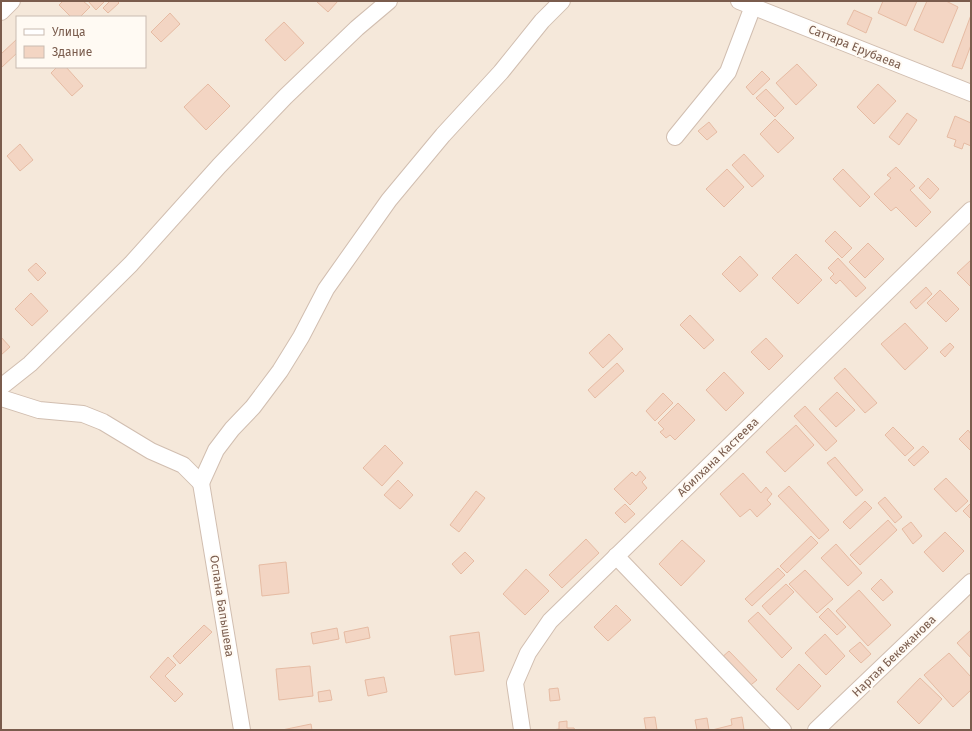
<svg xmlns="http://www.w3.org/2000/svg" width="972" height="731" viewBox="0 0 972 731" font-family="'Fira Sans',sans-serif">
	<style>
		.residential { fill: #f5e8da; fill-rule: evenodd }
		.building { fill: #f3d5c3; stroke: #e6bba3 }
		.lines { fill: none; stroke-linecap: round; stroke-linejoin: round }
		.minor-casing { stroke: #d1beb0; stroke-width: 18 }
		.minor { stroke: #fff; stroke-width: 16 }
		.labels { text-anchor: middle; stroke-width: 4; stroke-linejoin: round; paint-order: stroke }
		.street-label { font-size: 12px; fill: #7a5c4d; stroke: #fffaf3 }
	</style>
	<rect width="100%" height="100%" fill="#fdf6ec"/>
	<path class="residential" d="M1,1h970v729h-970zM17,17h128v50h-128z"/>
	<g class="building">
		<path d="M63,1h20l7,6 -10,10h-9l-12,-12z"/>
		<path d="M88,1h17l-9,9z"/>
		<path d="M110,1h7l2,2 -11,10 -5,-5z"/>
		<path d="M316,1h22l-10,11z"/>
		<path d="M883,1h34l-11,25 -28,-13z"/>
		<path d="M927,1h19l12,6 -15,36 -29,-13z"/>
		<path d="M854,10l18,8 -6,15 -19,-9z"/>
		<path d="M170,13l10,11 -19,18 -10,-10z"/>
		<path d="M971,15v30l-9,24 -10,-3z"/>
		<path d="M284,22l20,21 -19,18 -20,-21z"/>
		<path d="M17,39v14l-15,14 -1,-1v-12z"/>
		<path d="M797,64l20,21 -21,20 -20,-22z"/>
		<path d="M57,67h9l17,19 -11,10 -21,-23z"/>
		<path d="M762,71l8,8 -17,16 -7,-8z"/>
		<path d="M208,84l22,22 -24,24 -22,-23z"/>
		<path d="M878,84l18,17 -22,23 -17,-17z"/>
		<path d="M766,89l18,19 -9,9 -19,-19z"/>
		<path d="M907,113l10,7 -18,25 -10,-8z"/>
		<path d="M955,116l16,7v23l-7,-3 -2,6 -8,-3 2,-6 -9,-3z"/>
		<path d="M775,119l19,19 -16,15 -18,-19z"/>
		<path d="M709,122l8,10 -10,8 -9,-9z"/>
		<path d="M20,144l13,16 -13,11 -13,-15z"/>
		<path d="M744,154l20,22 -12,11 -20,-22z"/>
		<path d="M896,167l19,19 -5,4 21,22 -15,15 -20,-20 -5,4 -17,-17 17,-16 -4,-3z"/>
		<path d="M727,169l17,18 -20,20 -18,-18z"/>
		<path d="M843,169l27,28 -10,10 -27,-28z"/>
		<path d="M928,178l11,11 -9,10 -11,-11z"/>
		<path d="M835,231l17,17 -10,10 -17,-17z"/>
		<path d="M868,243l16,16 -19,19 -16,-16z"/>
		<path d="M796,254l26,26 -24,24 -26,-26z"/>
		<path d="M740,256l18,19 -18,17 -18,-18z"/>
		<path d="M838,258l28,30 -10,9 -16,-17 -4,4 -6,-6 4,-4 -6,-6z"/>
		<path d="M971,260v27l-14,-14z"/>
		<path d="M36,263l10,10 -8,8 -10,-11z"/>
		<path d="M926,287l6,7 -16,15 -6,-7z"/>
		<path d="M940,290l19,19 -13,13 -19,-19z"/>
		<path d="M31,293l17,18 -16,15 -17,-17z"/>
		<path d="M690,315l24,25 -10,9 -24,-24z"/>
		<path d="M905,323l23,25 -23,22 -24,-26z"/>
		<path d="M609,334l14,15 -20,19 -14,-15z"/>
		<path d="M1,337l9,10 -9,8z"/>
		<path d="M766,338l17,18 -14,14 -18,-18z"/>
		<path d="M950,343l4,4 -9,10 -5,-5z"/>
		<path d="M617,363l7,8 -29,27 -7,-8z"/>
		<path d="M845,368l32,35 -12,10 -31,-35z"/>
		<path d="M724,372l20,21 -18,18 -20,-21z"/>
		<path d="M837,392l18,18 -19,17 -17,-18z"/>
		<path d="M663,393l10,10 -18,18 -9,-10z"/>
		<path d="M678,403l17,17 -20,20 -5,-5 -4,3 -6,-6 4,-3 -6,-6z"/>
		<path d="M805,406l32,35 -11,10 -32,-35z"/>
		<path d="M796,425l18,20 -29,27 -19,-20z"/>
		<path d="M893,427l21,21 -9,8 -20,-21z"/>
		<path d="M968,430l3,4v17l-12,-12z"/>
		<path d="M385,445l18,18 -21,23 -19,-18z"/>
		<path d="M923,446l6,6 -15,14 -6,-6z"/>
		<path d="M835,457l28,33 -7,6 -29,-33z"/>
		<path d="M640,471l6,7 -4,4 5,6 -17,17 -16,-16 18,-17 4,4z"/>
		<path d="M743,473l18,20 5,-6 6,7 -5,6 4,4 -14,13 -7,-8 -10,8 -20,-23z"/>
		<path d="M946,478l22,23 -12,11 -22,-23z"/>
		<path d="M398,480l15,15 -13,14 -16,-14z"/>
		<path d="M789,486l40,44 -10,9 -41,-43z"/>
		<path d="M476,491l9,7 -26,34 -9,-7z"/>
		<path d="M885,497l17,20 -7,6 -17,-20z"/>
		<path d="M865,501l7,7 -22,21 -7,-7z"/>
		<path d="M971,503v16l-8,-8z"/>
		<path d="M625,504l10,10 -10,9 -10,-10z"/>
		<path d="M888,520l9,10 -37,35 -10,-10z"/>
		<path d="M911,522l11,14 -9,8 -11,-15z"/>
		<path d="M945,532l19,19 -21,21 -19,-20z"/>
		<path d="M811,536l7,7 -31,30 -7,-7z"/>
		<path d="M586,539l13,14 -37,35 -13,-13z"/>
		<path d="M682,540l23,21 -24,25 -22,-22z"/>
		<path d="M836,544l26,29 -14,13 -27,-28z"/>
		<path d="M465,552l9,9 -13,13 -9,-10z"/>
		<path d="M286,562l3,31 -27,3 -3,-31z"/>
		<path d="M778,568l7,7 -33,31 -7,-7z"/>
		<path d="M526,569l23,22 -24,24 -22,-21z"/>
		<path d="M805,570l28,29 -16,14 -28,-29z"/>
		<path d="M881,579l12,13 -10,9 -12,-12z"/>
		<path d="M786,584l8,8 -24,23 -8,-9z"/>
		<path d="M859,590l32,35 -23,21 -32,-35z"/>
		<path d="M616,605l15,15 -23,21 -14,-14z"/>
		<path d="M828,608l18,19 -9,8 -18,-18z"/>
		<path d="M758,612l34,36 -10,10 -34,-37z"/>
		<path d="M204,625l8,7 -32,32 -7,-8z"/>
		<path d="M368,627l2,11 -24,5 -2,-11z"/>
		<path d="M337,628l2,11 -26,5 -2,-11z"/>
		<path d="M971,630v28l-14,-15z"/>
		<path d="M479,632l5,39 -29,4 -5,-39z"/>
		<path d="M825,634l20,22 -19,19 -21,-22z"/>
		<path d="M860,642l11,12 -10,9 -12,-12z"/>
		<path d="M729,651l28,29 -10,8 -27,-29z"/>
		<path d="M949,653l22,24v13l-18,17 -29,-32z"/>
		<path d="M168,657l8,8 -11,11 18,18 -8,8 -25,-25z"/>
		<path d="M799,664l22,22 -23,24 -22,-21z"/>
		<path d="M310,666l3,30 -34,4 -3,-31z"/>
		<path d="M384,677l3,15 -19,4 -3,-16z"/>
		<path d="M920,678l22,21 -23,25 -22,-22z"/>
		<path d="M558,688l2,12 -10,1 -1,-12z"/>
		<path d="M330,690l2,10 -13,2 -1,-10z"/>
		<path d="M655,717l2,13h-11l-2,-12z"/>
		<path d="M742,717l2,13h-32l20,-5 -1,-6z"/>
		<path d="M707,718l2,12h-12l-2,-10z"/>
		<path d="M567,721v7h7l1,2h-23l7,-1v-7z"/>
		<path d="M311,724l1,6h-30z"/>
	</g>
	<g class="lines">
		<defs>
			<g id="minor">
				<path d="M739,1l232,92"/>
				<path d="M1,12l11,-11"/>
				<path d="M675,137l53,-65 27,-71"/>
				<path d="M1,387l29,-23 101,-100 88,-98 66,-69 72,-69 32,-27"/>
				<path d="M1,398l38,12 44,4 20,8 48,29 32,14 18,18"/>
				<path d="M201,483l15,-33 16,-21 21,-22 27,-36 21,-34 25,-48 63,-89 54,-65 58,-63 41,-51 20,-20"/>
				<path d="M201,483l41,247"/>
				<path d="M616,556l167,174"/>
				<path d="M522,730l-7,-47 13,-30 22,-32 421,-411"/>
				<path d="M816,730l155,-148"/>
			</g>
		</defs>
		<use href="#minor" class="minor-casing"/>
		<use href="#minor" class="minor"/>
	</g>
	<g class="labels">
		<g class="street-label">
			<text transform="translate(855 47) rotate(22)" y="4">Саттара Ерубаева</text>
			<text transform="translate(718 457) rotate(-44)" y="4">Абилхана Кастеева</text>
			<text transform="translate(222 606) rotate(81)" y="4">Оспана Бапышева</text>
			<text transform="translate(894 656) rotate(-44)" y="4">Нартая Бекежанова</text>
		</g>
	</g>
	<rect width="972" height="731" fill="none" stroke="#7a5c4d" stroke-width="4"/>
	<rect x="16" y="16" width="130" height="52" fill="#fffaf3" stroke="#cabbb1"/>
	<rect x="24" y="29" width="20" height="6" fill="#ffffff" stroke="#cabbb1"/>
	<text x="52" y="36" font-size="12" fill="#7a5c4d">Улица</text>
	<rect x="24" y="46" width="20" height="12" fill="#f3d5c3" stroke="#cabbb1"/>
	<text x="52" y="56" font-size="12" fill="#7a5c4d">Здание</text>
</svg>
